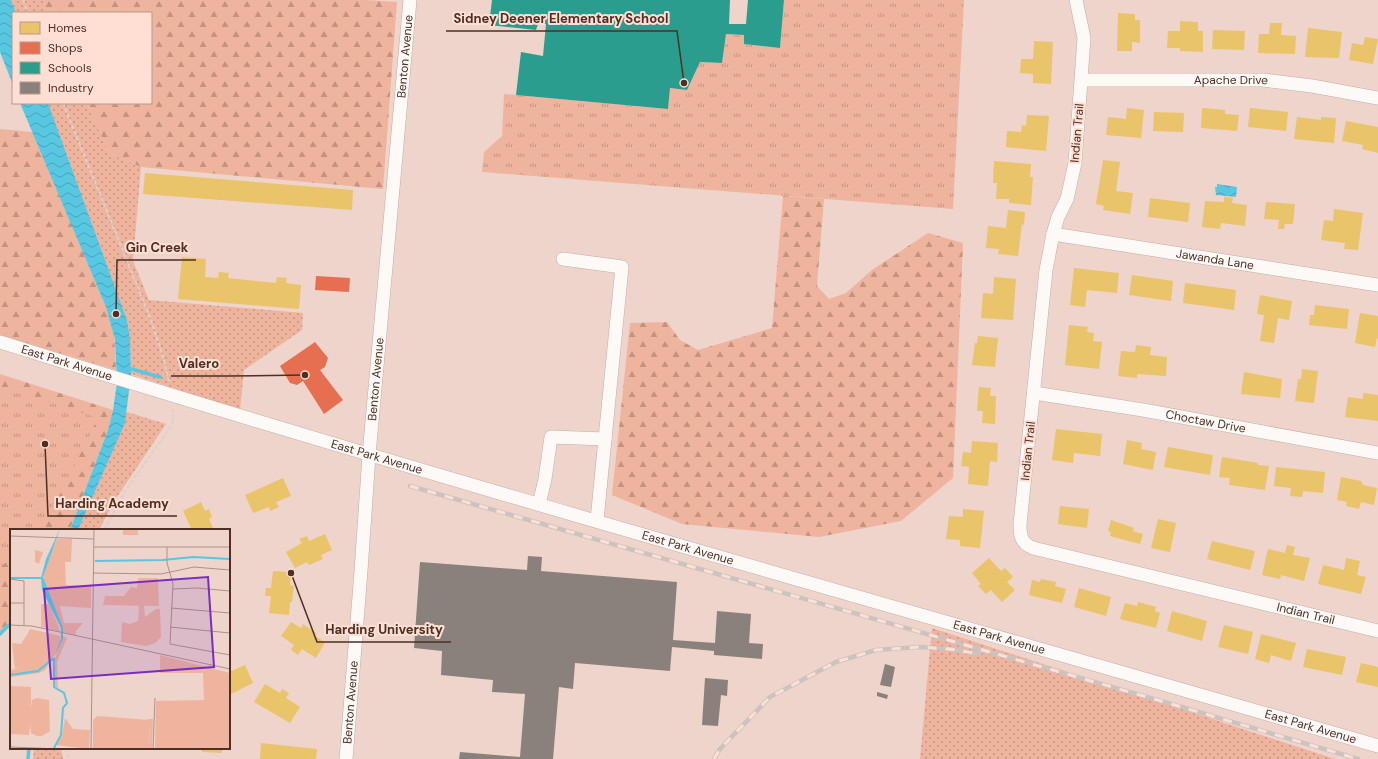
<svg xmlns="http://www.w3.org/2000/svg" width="1378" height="759" viewBox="0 0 1378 759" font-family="'DM Sans',sans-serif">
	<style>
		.grass { fill: url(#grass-dots) }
		.forest { fill: url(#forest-firs) }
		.park { fill: url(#park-tufts) }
		.water { fill: url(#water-waves) }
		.homes { fill: #e9c46a }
		.shops { fill: #e76f51 }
		.schools { fill: #2a9d8f }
		.industry { fill: #8a817c }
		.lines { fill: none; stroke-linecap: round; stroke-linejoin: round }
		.stream { stroke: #58c7e2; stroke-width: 3.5 }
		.minor-casing { stroke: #c5aca3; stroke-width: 14 }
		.path { stroke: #dad1ce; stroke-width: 2; stroke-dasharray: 4 2; stroke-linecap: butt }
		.minor { stroke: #fcf9f7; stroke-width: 13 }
		.rail-casing { stroke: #cbc3c0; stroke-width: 4.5 }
		.rail { stroke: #ffdfd3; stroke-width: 3; stroke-dasharray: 9; stroke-linecap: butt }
		.labels { text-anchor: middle; stroke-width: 4; stroke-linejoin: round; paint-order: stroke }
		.street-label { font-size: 12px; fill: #4d2f23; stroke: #ffdfd3 }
		.inset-river { fill: none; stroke: #58c7e2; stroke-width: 2 }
		.inset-road { fill: none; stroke: #ae9288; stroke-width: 1 }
		.view { fill: #7b2cbf; fill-opacity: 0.15; stroke: #7b2cbf; stroke-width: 2 }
		.inset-edge { fill: none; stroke: #4d2f23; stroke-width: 2 }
		.leader { fill: none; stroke: #4d2f23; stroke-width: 1.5 }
		.callout-dot { fill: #4d2f23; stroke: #ffdfd3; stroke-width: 1.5 }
		.callout-label { font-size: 13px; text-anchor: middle; font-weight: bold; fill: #4d2f23; stroke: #ffdfd3; stroke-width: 4; stroke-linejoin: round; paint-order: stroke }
	</style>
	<defs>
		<pattern id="grass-dots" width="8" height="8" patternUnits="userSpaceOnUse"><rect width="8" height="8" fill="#efb49e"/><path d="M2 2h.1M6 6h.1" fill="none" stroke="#c49380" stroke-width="1.8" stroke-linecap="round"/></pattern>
		<pattern id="forest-firs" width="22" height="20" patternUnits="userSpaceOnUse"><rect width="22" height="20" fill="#efb49e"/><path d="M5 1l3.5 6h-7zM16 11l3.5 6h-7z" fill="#c49380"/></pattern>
		<pattern id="park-tufts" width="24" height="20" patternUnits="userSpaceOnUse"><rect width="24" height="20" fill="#efb49e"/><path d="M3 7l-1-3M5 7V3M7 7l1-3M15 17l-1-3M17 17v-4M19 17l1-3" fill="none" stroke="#c49380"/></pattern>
		<pattern id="water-waves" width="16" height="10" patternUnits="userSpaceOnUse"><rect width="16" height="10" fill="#58c7e2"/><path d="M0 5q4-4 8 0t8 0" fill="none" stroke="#4ba2b7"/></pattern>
	</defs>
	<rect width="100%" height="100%" fill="#eed4cb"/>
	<g class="grass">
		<path d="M11,0h32l6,13h-33z"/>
		<path d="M48,103h39l22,50 32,14 -8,94 16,39 154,13 -1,17 -58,40 -4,40 -109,-36 -1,-36 -3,-18z"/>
		<path d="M127,412l39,12 -51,76 -16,30h-21l42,-96z"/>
		<path d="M932,628l403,131h-415z"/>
		<path d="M34,748h27l2,11h-30z"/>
	</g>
	<g class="forest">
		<path d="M43,0h323l31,2 -14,187 -242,-22 -32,-14 -22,-50h64v-90h-102z"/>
		<path d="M0,129l33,3 73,175 8,24 2,39 -116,-35z"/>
		<path d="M783,196l41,3 -7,87 12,13 17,-6 26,-23 56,-37 35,10 -10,235 -52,43 -82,16 -137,-13 -70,-29 18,-172 37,-1 13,18 18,10 74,-22z"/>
		<path d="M0,374l113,36 -5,20 -38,100h-59v90l-11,12z"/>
	</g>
	<g class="park">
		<path d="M784,0h180l-11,209 -471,-37 2,-20 18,-16 2,-42 164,15 2,-21 17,2 13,-28 22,1 4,-29 18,1v9l36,4z"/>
		<path d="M0,386l98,32 -39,78 -24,34h-24v30l-11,7z"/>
	</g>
	<g class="water">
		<path d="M0,0h11l5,13h-3v72l-13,-33z"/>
		<path d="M20,103h28l79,217 3,18 1,36 -6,49 -47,107h-8l38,-100 5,-20 4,-27 -2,-44 -9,-32z"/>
		<path d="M1217,184l20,3 -1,10 -20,-2 -1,-8h2z"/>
	</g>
	<g class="homes">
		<path d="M1118,13l17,1v6h5v23l-8,-1v9h-15z"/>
		<path d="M1180,21l18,1v9h5v21l-23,-1v-3h-13l1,-17h12z"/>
		<path d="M1270,23h12l-1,12 15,1 -1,18 -37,-1 1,-19h10z"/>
		<path d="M1308,28l34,4 -3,26 -34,-1z"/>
		<path d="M1213,30l32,1 -1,19 -32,-1z"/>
		<path d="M1365,37l13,2 -5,25 -24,-4 3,-17 11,2z"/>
		<path d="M1034,41l19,1 -2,42 -18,-1v-9l-13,-1 1,-14h12z"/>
		<path d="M1127,108l17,2 -3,28 -35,-3 2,-18 18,2z"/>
		<path d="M1202,108l23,2v4l14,1 -2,16 -36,-3z"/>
		<path d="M1250,108l38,4 -2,19 -38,-4z"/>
		<path d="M1154,112l30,1 -1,19 -30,-1z"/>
		<path d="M1027,115l22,1 -3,35 -40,-4 1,-16 14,1 1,-7 4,1z"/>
		<path d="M1297,117l24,3v-3l15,1 -2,25 -40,-4z"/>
		<path d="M1346,121l32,6v26l-16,-4 1,-4 -21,-4z"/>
		<path d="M1103,160l17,2 -4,29 17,2 -3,21 -27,-4 1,-4 -8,-2z"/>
		<path d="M994,161l37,3 -1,13h3l-2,28 -22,-2v-4h-13l1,-16h-4z"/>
		<path d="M145,173l208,17 -1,20 -209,-16z"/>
		<path d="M1224,197l9,1 -1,5 15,2 -2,21 -24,-3 -1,6 -18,-2 3,-26 19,1z"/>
		<path d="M1150,198l40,5 -2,19 -40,-5z"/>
		<path d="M1266,202l29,2 -2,20h-8l-1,5h-6l1,-9 -15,-1z"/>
		<path d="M1334,209l29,4 -5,37 -14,-1 1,-6 -24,-3 3,-20 9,1z"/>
		<path d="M1008,210l17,2 -1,13 -2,-1 -4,32 -20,-2 1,-5 -13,-1 2,-22 18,2z"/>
		<path d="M182,257l24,2 -1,18 13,1 1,-6 10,1 -1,5 48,5 1,-6 10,1 -1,5 15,2 -2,24 -121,-10z"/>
		<path d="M1074,268l45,5 -2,20 -30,-3 -2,17 -15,-2z"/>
		<path d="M1132,275l41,6 -2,20 -42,-6z"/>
		<path d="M994,277l22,2 -3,41 -32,-2 2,-25 10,1z"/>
		<path d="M1185,283l51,7 -2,20 -51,-7z"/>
		<path d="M1260,295l32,6 -3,19 -11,-2 -4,25 -14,-2 4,-26 -7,-1z"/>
		<path d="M1315,305l34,4 -2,20 -38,-4 1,-10h4z"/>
		<path d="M1360,313l18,3v23l-1,-1 -2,9 -20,-4z"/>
		<path d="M1069,325l19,2 -1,5 7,1 -1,8 9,1 -3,27 -34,-4z"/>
		<path d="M978,336l20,2 -3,29 -23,-2 3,-22h2z"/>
		<path d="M1136,345l15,2 -1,8 17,2 -1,19 -29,-2v4l-19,-2 3,-25 14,1z"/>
		<path d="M1302,369l16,2 -4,32 -19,-2 3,-22h3z"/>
		<path d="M1244,372l38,7 -2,19 -39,-4z"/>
		<path d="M979,387l12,1 -1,8h6l-1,28 -13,-1 1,-12h-6z"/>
		<path d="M1363,393l15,2v26l-33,-4 3,-20 15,2z"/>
		<path d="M1056,429l46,5 -2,22 -26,-3 -1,10 -21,-3z"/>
		<path d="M1127,440l15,3 -1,6 15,3 -3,18 -30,-6z"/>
		<path d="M972,441l26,2 -1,19 -7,-1 -2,25 -20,-2 1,-17 -8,-1 2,-14 8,1z"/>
		<path d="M1168,447l45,8 -3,20 -46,-8z"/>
		<path d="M1222,457l36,6v2l11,1 -4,24 -36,-5 1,-7 -11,-1z"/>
		<path d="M1276,467l49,5 -2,21 -20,-2 -1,6 -12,-1 1,-8 -17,-2z"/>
		<path d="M1341,477l20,4 2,4 14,3 -3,17 -13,-3 -2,7 -13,-3 1,-4 -10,-2z"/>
		<path d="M283,478l8,18 -15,6 3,5 -9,4 -1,-4 -16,6 -8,-18z"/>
		<path d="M201,502l4,9 4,-2 3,8 -3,2 5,11h-22l-9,-19z"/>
		<path d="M1060,506l29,3 -2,19 -29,-4z"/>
		<path d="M963,509l21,2 -4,37 -20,-2v-6l-14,-1 3,-23 14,1z"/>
		<path d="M1158,519l18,4 -6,29 -19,-4z"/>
		<path d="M1111,520l23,8 -1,3 10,3 -3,10 -30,-8 1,-4 -3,-1z"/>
		<path d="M325,534l7,16 -11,5 2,4 -14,6 -2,-3 -12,6 -9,-16 16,-9 -3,-4 8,-3 2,5z"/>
		<path d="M1212,541l43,10 -5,19 -43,-11z"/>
		<path d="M1287,545l8,2 -2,8 17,3 -6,23 -23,-6 -1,4 -18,-4 6,-26 17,4z"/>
		<path d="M989,558l12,13 4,-3 8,9 -6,5 8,8 -13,12 -11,-12 -5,4 -8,-8 3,-2 -9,-11z"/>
		<path d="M1346,558l14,3 -3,14 9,2 -5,17 -43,-10 5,-19 21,5z"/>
		<path d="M273,571l18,1 -1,13 4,1 -2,16h-2l-1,13 -20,-2 2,-17h-6l1,-8h5z"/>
		<path d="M1041,579l15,3 -1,4 11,3 -4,14 -33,-8 3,-15 8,2z"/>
		<path d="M1079,588l32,9 -5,19 -32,-9z"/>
		<path d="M1138,602l18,5 -1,4 5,2 -4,15 -36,-9 5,-16 12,3z"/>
		<path d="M1172,611l35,10 -5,20 -35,-10z"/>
		<path d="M291,622l10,6 2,-4 13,9 -1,3 10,6 -9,16 -14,-9 -4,6 -7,-5 3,-5 -13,-9z"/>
		<path d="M1224,625l29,7 -5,22 -30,-7z"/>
		<path d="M1261,634l35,9 -5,18 -20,-6 -2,8 -14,-4z"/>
		<path d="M1307,649l39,8 -4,18 -39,-8z"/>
		<path d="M1361,663l17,4v20l-22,-5z"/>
		<path d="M245,665l8,18 -24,12v-23z"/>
		<path d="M265,684l15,9 2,-4 7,4 -3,5 14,9 -10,16 -36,-21z"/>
		<path d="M261,743l56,6 -1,10h-56z"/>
		<path d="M202,748h20v5l-20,-1z"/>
	</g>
	<g class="shops">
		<path d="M316,276l34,2 -1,14 -34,-2z"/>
		<path d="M315,342l13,16 -3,9 -5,3 23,30 -19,14 -21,-33 -6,4 -7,-2 -10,-17z"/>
	</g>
	<path class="schools" d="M492,0h238l-1,24h17l2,-24h36l-4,48 -36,-4v-9l-18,-1 -4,29 -22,-1 -13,28 -17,-2 -2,21 -152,-14 5,-43 22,4 3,-32h-8l-2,6 -47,-5z"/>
	<g class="industry">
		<path d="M528,556l14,1 -1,14 136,11 -4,58 42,3 2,-32 34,3 -2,29 14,1 -1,15 -48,-4v-4l-42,-4 -2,24 -95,-8 -2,26 -14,-2 -6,72h-94l1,-7 60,5 5,-63 -33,-2 1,-12 -52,-5 1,-24 -28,-3 6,-86 107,8z"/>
		<path d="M885,664l10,3 -4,20 -11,-2z"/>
		<path d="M705,678l23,2 -1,16 -6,-1 -3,31 -16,-1z"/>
		<path d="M877,692l11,3 -1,4 -10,-3z"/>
	</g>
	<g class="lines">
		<g class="stream">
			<path d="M128,368l32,9"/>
			<path d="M0,634l11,-11"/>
			<path d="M28,759l1,-11"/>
		</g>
		<defs>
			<g id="minor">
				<path id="s1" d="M1076,0l8,38 -9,125 -8,36 -9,18 -5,17 -7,36 -26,254c0,12 1,19 13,24l345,83"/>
				<path id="s2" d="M1082,80h181l49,6 66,12"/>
				<path id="s3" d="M1053,234l325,51"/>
				<path d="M563,259l59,8 -25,253"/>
				<path id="s4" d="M0,342c456,143 918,271 1378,404"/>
				<path id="s5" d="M1034,393l109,17 235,43"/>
				<path d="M539,504l6,-25 6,-42 54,2"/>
				<path id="s6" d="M346,759l15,-188 8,-116 41,-455"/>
			</g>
		</defs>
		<use href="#minor" class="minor-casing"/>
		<g class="path">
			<path d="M23,0l5,13"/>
			<path d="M63,103l88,217 13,40 5,22"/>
			<path d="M104,530l23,-42 43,-60 3,-8v-12"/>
			<path d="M66,748l3,11"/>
		</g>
		<use href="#minor" class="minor"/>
		<defs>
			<g id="rail">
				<path d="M410,486l758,217 190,56"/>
				<path d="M714,759l6,-10 50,-52 66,-35 40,-12 43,-3 31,2 30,5"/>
			</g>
		</defs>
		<use href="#rail" class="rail-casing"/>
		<use href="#rail" class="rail"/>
	</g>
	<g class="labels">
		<g class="street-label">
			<text dy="4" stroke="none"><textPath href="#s6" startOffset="705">Benton Avenue</textPath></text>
			<text dy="4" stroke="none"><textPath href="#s2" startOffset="149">Apache Drive</textPath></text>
			<text transform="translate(1077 133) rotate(-85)" y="4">Indian Trail</text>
			<text dy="4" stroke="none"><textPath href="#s3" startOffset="164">Jawanda Lane</textPath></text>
			<text dy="4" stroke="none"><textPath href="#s4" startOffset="70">East Park Avenue</textPath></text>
			<text dy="4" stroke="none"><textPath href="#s6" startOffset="381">Benton Avenue</textPath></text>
			<text dy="4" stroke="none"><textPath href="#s5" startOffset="174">Choctaw Drive</textPath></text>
			<text transform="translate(1028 451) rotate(-84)" y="4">Indian Trail</text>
			<text dy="4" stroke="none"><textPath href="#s4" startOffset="394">East Park Avenue</textPath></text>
			<text dy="4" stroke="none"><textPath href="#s4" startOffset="718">East Park Avenue</textPath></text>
			<text dy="4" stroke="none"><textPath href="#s1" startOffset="841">Indian Trail</textPath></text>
			<text dy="4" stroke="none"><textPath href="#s4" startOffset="1042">East Park Avenue</textPath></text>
			<text dy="4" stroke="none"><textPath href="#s6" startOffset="57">Benton Avenue</textPath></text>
			<text dy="4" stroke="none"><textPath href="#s4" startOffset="1366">East Park Avenue</textPath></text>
		</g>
	</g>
	<g transform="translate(10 529)">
		<rect width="220" height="220" fill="#eed4cb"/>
		<path d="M113,0h15v6h-15zM47,10h15l-1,23h-6l1,23 -13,-7 11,45h19l-7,8v4l-13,-3 -20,-51 2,-12zM25,21l8,2 -4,12 -4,-2zM53,107l4,2 -10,24 1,27 -4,-4 1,-27zM150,126l70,18v76h-75l1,-48 48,-1 -1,-27h-43zM55,189l8,11 17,1 -1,19 -33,-4 6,-9zM138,190h5l-1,30h-3l1,-26z" fill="#efb49e"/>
		<path d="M43,49l13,7 25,1v22l-33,-2 -10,-21zM31,75h8l12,28 -20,-5zM129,76h5l1,12 11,-8h4l1,28 -6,6 -9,3 -25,-4 1,-20 8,2 8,-3zM20,100l31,7 -4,15 -12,19 -6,3 -29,4v-7l12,-2 26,-32 -19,-4zM87,187l53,4 -1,29h-56v-29z" fill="#efb49e"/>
		<path d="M128,49h20l1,28 -56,-1 2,-9h19l7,-9 6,1zM20,101l29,7 -8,17 -13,11 -23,4 -3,-26 9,1z" fill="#efb49e"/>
		<path d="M0,157l21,1v21l1,-8 5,-2 12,2 1,31 -8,5h-5l-6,-3 -1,-8 -1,10 -19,-1z" fill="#efb49e"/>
		<path d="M50,0l-17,48 20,51v10l-9,20 7,-20v-10l-19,-38 -1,-12 5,-19z" fill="#58c7e2"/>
		<path class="inset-river" d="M85,32l68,-1 30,-3 37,2M0,49h31M0,146l28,-4 16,-13M44,219l7,-13 2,-27 4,-5 -3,-10 -10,-6v-29"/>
		<path class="inset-road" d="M0,7l84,3M84,18h136M157,18v16l6,21 -3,60 60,11M83,44l68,1 33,-7 36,3M0,50l14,2v44M163,60l24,-1 33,3M0,74h14M161,79l59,5M0,96l22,1 198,43M160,98l60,6M0,218l50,2M81,220l3,-220M143,220l2,-51"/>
		<path class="view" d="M198,48l6,90 -163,12 -7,-90z"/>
		<rect width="220" height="220" class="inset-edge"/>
	</g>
	<path class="leader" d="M684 83L677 31H446M116 314L117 260H196M305 375L227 376H171M45 444L48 516H177M291 573L317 642H451"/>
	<g class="callout-dot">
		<circle cx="684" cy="83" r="4"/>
		<circle cx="116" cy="314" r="4"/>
		<circle cx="305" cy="375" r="4"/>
		<circle cx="45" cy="444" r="4"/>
		<circle cx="291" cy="573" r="4"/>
	</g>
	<g class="callout-label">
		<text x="561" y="23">Sidney Deener Elementary School</text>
		<text x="157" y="252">Gin Creek</text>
		<text x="199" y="368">Valero</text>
		<text x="112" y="508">Harding Academy</text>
		<text x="384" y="634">Harding University</text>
	</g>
	<rect x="12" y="12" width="140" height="92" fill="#ffdfd3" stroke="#b8998d"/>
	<rect x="20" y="22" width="20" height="12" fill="#e9c46a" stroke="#b8998d"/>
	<text x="48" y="32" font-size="12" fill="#4d2f23">Homes</text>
	<rect x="20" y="42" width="20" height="12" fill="#e76f51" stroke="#b8998d"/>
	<text x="48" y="52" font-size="12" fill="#4d2f23">Shops</text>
	<rect x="20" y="62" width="20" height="12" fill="#2a9d8f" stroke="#b8998d"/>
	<text x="48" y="72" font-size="12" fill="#4d2f23">Schools</text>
	<rect x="20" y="82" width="20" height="12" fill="#8a817c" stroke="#b8998d"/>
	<text x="48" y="92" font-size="12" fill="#4d2f23">Industry</text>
</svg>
